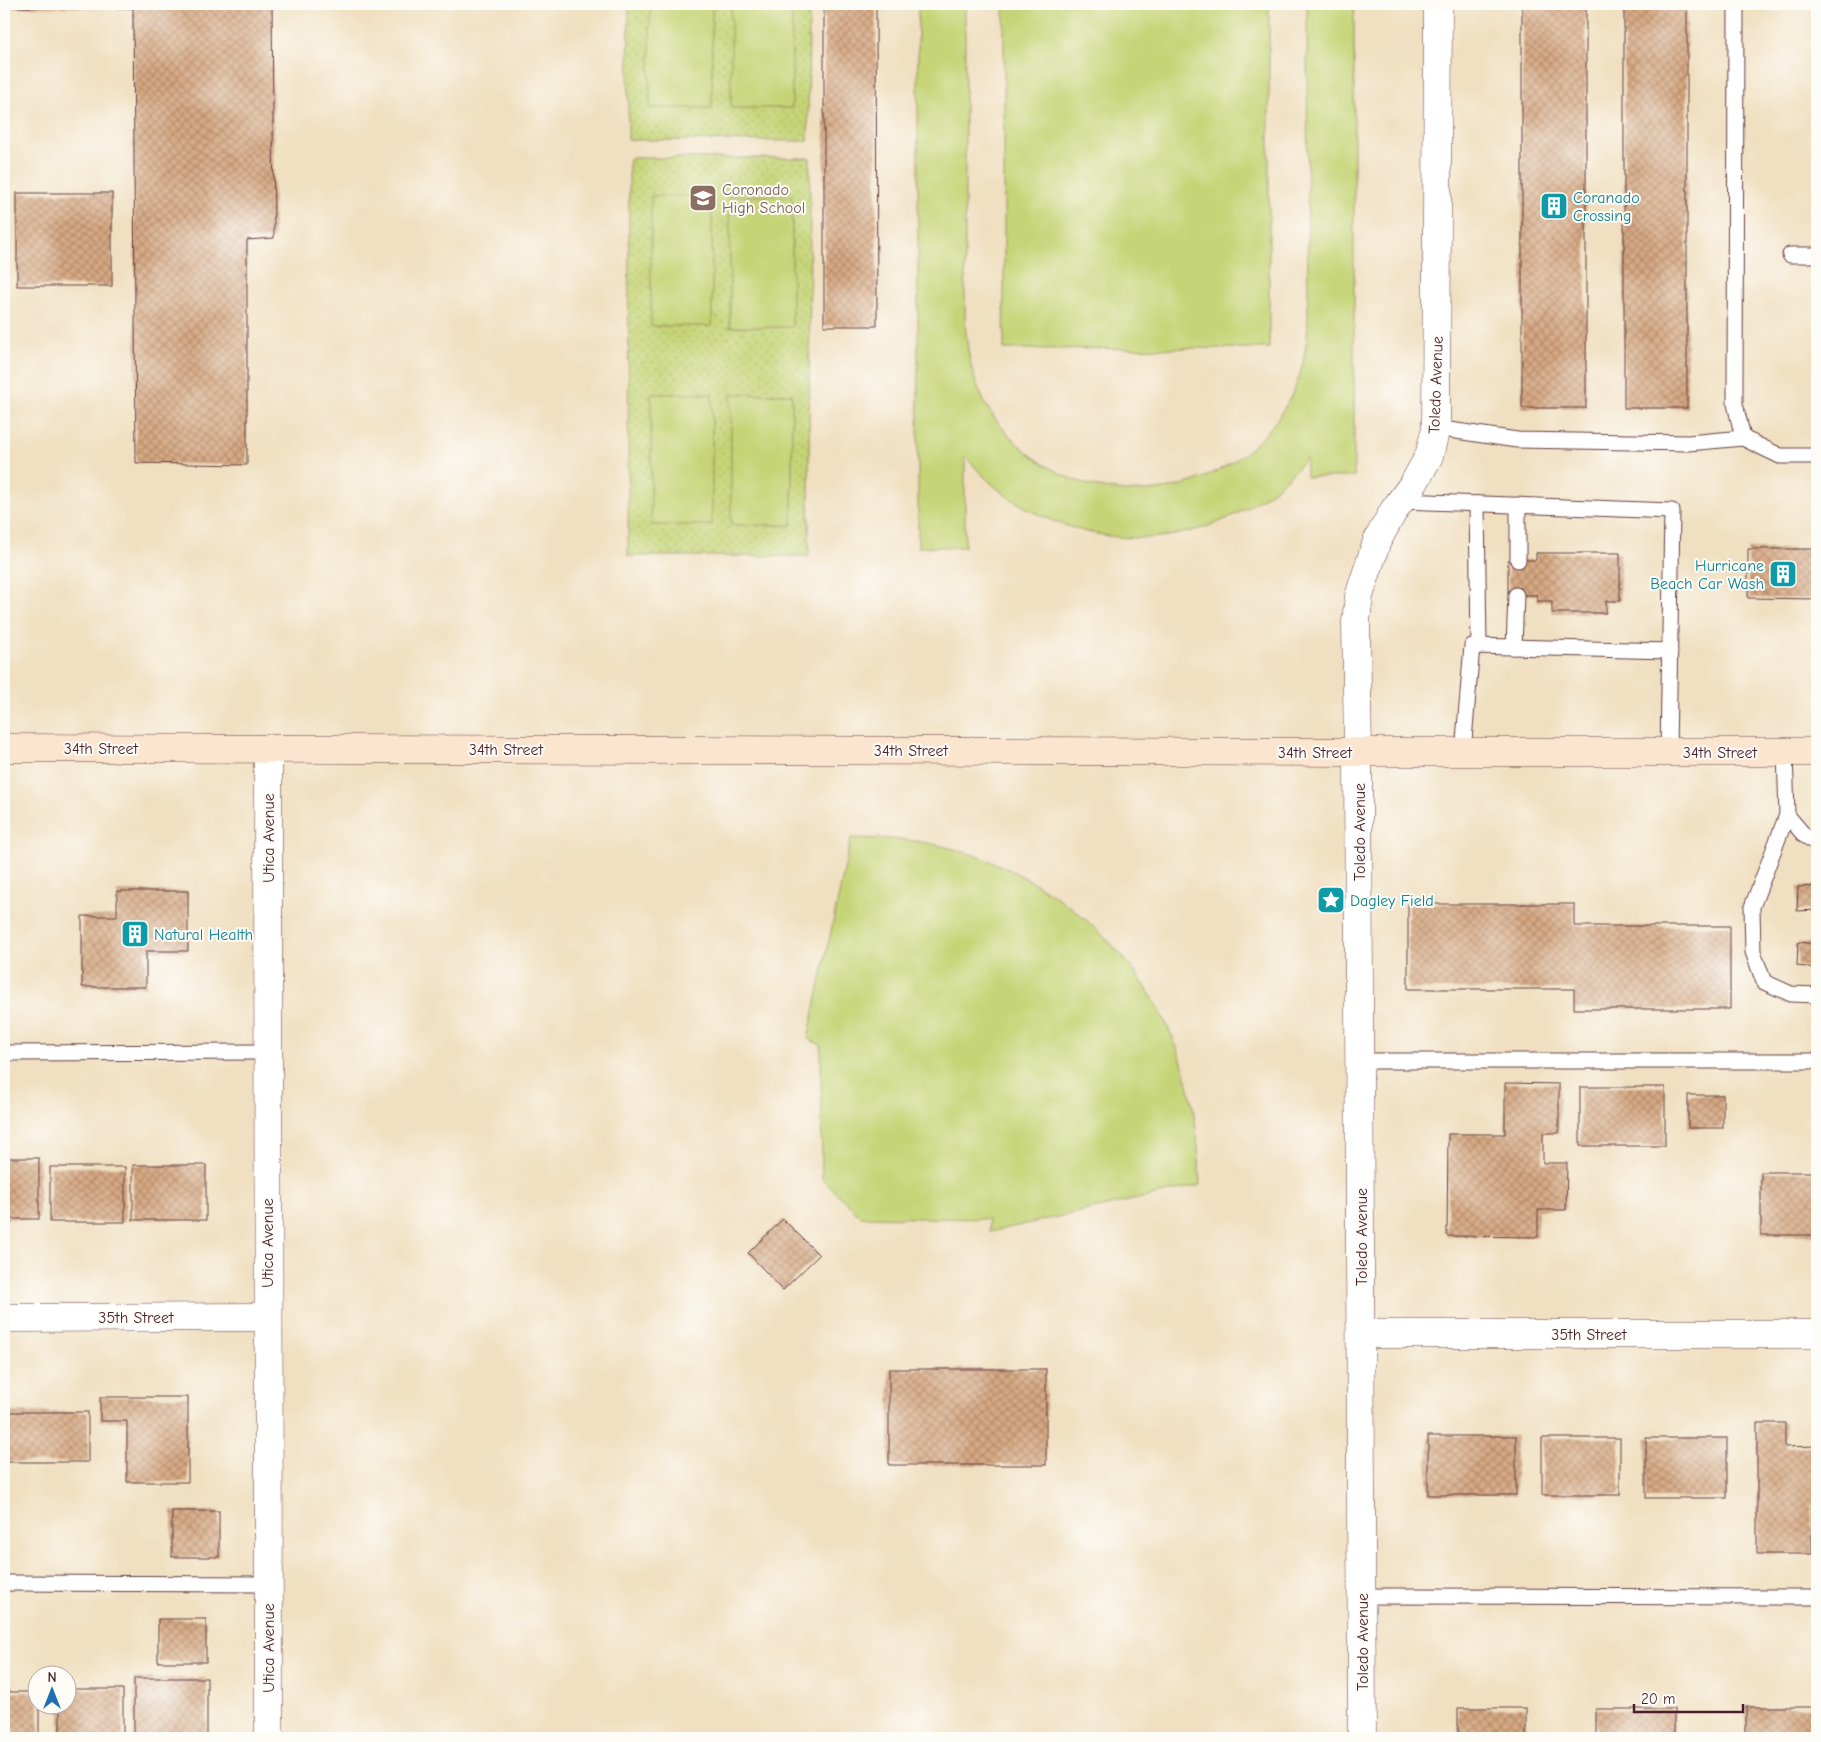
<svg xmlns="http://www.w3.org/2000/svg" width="1821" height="1742" viewBox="0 0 1821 1742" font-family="'Comic Neue',sans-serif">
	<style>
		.grass { fill: url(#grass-dots); stroke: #887a50 }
		.pitch { fill: #c5d476; stroke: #887a50 }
		.building { fill: url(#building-cross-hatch) }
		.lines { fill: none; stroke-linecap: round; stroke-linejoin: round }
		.service-casing { stroke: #633c41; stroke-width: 17 }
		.minor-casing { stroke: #633c41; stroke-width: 29 }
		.tertiary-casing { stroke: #633c41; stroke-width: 29 }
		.secondary-casing { stroke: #633c41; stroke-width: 29 }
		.service { stroke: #fff; stroke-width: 15 }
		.minor { stroke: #fff; stroke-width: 28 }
		.tertiary { stroke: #fff; stroke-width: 28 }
		.secondary { stroke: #fce5cf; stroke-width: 28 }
		.labels { text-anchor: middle; stroke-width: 4; stroke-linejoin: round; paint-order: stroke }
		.education-label { font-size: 16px; fill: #785e54; stroke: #fdfcf7; text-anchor: start }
		.culture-label { font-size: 16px; fill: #0d838f; stroke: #fdfcf7; text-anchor: start }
		.street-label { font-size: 16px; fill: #4a1f2b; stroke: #fdfcf7 }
	</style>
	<defs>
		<pattern id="grass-dots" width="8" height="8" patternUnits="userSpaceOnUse" patternTransform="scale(1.25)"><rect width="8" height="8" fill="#c5d476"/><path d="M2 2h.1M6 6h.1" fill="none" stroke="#abb666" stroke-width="1.8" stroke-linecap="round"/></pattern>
		<pattern id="building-cross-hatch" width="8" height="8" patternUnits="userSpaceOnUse" patternTransform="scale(1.25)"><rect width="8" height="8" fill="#d7a983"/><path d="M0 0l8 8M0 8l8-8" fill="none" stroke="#b0896b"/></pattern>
	</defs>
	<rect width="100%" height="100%" fill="#fdfcf7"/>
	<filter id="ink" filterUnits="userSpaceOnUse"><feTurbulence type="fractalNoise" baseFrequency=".02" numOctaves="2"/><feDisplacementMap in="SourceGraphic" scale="10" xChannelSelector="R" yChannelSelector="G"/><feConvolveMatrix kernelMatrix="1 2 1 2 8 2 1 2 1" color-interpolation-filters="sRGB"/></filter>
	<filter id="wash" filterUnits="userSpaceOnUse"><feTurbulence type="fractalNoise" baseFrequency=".0096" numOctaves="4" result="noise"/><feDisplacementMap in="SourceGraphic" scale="20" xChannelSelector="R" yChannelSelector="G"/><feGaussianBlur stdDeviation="1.12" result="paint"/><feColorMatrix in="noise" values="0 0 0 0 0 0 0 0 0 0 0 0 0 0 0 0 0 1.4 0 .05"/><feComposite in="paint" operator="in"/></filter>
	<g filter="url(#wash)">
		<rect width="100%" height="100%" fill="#f0dfc0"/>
		<g class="grass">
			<path d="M629,4h180l-1,137 -180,-1z"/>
			<path d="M629,158h181l-1,398h-181z"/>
		</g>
		<g class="pitch">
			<rect x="650" y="4" width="62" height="104"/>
			<rect x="731" y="4" width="61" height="104"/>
			<path d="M918,4h47v318c2,27 6,52 18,77 10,20 26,38 43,52 57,48 137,53 200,15 34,-20 62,-54 74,-92 5,-17 7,-35 8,-53l-1,-317h47v473h-48v-18c-13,13 -27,28 -42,38 -79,56 -175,53 -254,1 -17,-11 -31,-27 -45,-41v90h-47z"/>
			<path d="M1004,4h265v344l-265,1z"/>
			<rect x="651" y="196" width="61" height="130"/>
			<rect x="730" y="196" width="62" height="131"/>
			<rect x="651" y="394" width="61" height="131"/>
			<rect x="731" y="394" width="61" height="131"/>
			<path d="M851,838c25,1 51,0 76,5 117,21 223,110 257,226 11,38 15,76 16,116l-210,47 -2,-13 -127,-2 -39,-38 -1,-134 -13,-6z"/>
		</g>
		<g id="blocks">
			<g class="building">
				<path d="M4,4h268l2,234 -27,2v225l-111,-2 -3,-455 -129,-1z"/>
				<path d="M824,4h52l1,322h-53z"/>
				<rect x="1522" y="4" width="64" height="404"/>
				<rect x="1624" y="4" width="63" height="404"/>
				<rect x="17" y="193" width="95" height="93"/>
				<path d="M1748,549h69v50l-69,-1z"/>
				<path d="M1536,553h84v48h-14v12h-54v-12h-15v-6h-29v-35h28z"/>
				<path d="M1817,886v24l-20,1 1,-24z"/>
				<path d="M117,891h71v60h-42v36h-64v-71h35z"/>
				<path d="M1408,904h166v22h156v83h-156v-20h-166z"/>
				<path d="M1798,942l19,2v24l-20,-2z"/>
				<path d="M1505,1083l54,1v49h-16v30h24l-1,47h-28v27l-91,-1 1,-102h57z"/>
				<rect x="1580" y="1087" width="85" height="59"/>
				<rect x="1688" y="1095" width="35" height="33"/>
				<rect x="4" y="1158" width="35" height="61"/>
				<rect x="133" y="1165" width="73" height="55"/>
				<rect x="50" y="1167" width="75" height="55"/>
				<rect x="1761" y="1172" width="56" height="63"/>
				<path d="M783,1219l36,36 -36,35 -35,-37z"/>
				<rect x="889" y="1369" width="157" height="96"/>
				<path d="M100,1397h88v85h-61v-61h-27z"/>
				<rect x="4" y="1412" width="84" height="50"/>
				<path d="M1757,1423h28v24l32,-1v56l-5,1v51h-55z"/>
				<rect x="1428" y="1436" width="88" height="59"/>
				<rect x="1542" y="1438" width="78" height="57"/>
				<rect x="1646" y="1438" width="81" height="60"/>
				<rect x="172" y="1511" width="47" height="46"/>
				<rect x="158" y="1619" width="48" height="43"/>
				<rect x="134" y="1678" width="73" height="60"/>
				<path d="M68,1689h55v49h-63v-34h8z"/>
				<path d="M4,1692h34v12h1v34h-35z"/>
				<rect x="1746" y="1707" width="71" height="31"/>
				<rect x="1458" y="1708" width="68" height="30"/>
				<rect x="1596" y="1709" width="78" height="29"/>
			</g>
		</g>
	</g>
	<g filter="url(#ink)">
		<use href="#blocks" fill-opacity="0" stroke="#633c41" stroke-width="1"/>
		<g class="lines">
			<defs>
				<g id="service">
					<path d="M1736,4l-1,400 8,34"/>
					<path d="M1790,255h27"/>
					<path d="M1436,428l81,12 171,3 55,-5 37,18h37"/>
					<path d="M1401,501l271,10 -4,241"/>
					<path d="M1477,504l2,142"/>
					<path d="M1518,560v-55"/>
					<path d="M1514,647l2,-52"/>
					<path d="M1463,752l9,-106 198,5"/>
					<path d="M1785,752l2,63 -35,92 1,45 11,30 27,12 26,1"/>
					<path d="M1787,815l17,20 13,8"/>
					<path d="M4,1053l263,-1"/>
					<path d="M1360,1061h457"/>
					<path d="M4,1583l264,1"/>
					<path d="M1362,1596l455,1"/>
				</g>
				<g id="minor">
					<path d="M4,1318l264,-1"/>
					<path d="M1361,1334h456"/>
					<path d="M1362,1738l-4,-986 -2,-131 3,-25 18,-55 17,-31 20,-27 15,-27 7,-28 2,-424"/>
				</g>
				<path id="tertiary" d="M268,748l1,990"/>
				<path id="secondary" d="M4,748l1354,4h459"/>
			</defs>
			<use href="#service" class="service-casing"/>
			<use href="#minor" class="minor-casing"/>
			<use href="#tertiary" class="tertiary-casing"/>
			<use href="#secondary" class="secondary-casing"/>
			<use href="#service" class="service"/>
			<use href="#minor" class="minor"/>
			<use href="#tertiary" class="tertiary"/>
			<use href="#secondary" class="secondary"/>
		</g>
	</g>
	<defs>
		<symbol id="school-square" viewBox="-11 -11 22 22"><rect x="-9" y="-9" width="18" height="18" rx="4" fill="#8d6e63" stroke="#fdfcf7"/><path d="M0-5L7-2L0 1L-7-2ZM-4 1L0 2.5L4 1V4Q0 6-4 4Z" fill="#fff"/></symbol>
		<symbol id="building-square" viewBox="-11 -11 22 22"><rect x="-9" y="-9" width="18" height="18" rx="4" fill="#0f9aa8" stroke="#fdfcf7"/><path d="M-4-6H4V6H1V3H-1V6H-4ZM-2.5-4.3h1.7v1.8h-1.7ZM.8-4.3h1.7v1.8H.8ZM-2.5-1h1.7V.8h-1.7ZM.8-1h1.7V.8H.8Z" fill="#fff"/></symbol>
		<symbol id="sight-square" viewBox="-11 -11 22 22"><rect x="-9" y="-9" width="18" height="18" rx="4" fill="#0f9aa8" stroke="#fdfcf7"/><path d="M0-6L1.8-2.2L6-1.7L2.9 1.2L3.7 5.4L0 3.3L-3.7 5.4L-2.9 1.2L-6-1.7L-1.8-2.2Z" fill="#fff"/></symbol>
	</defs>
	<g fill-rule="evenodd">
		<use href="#school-square" x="687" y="182" width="32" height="32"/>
		<use href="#building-square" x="1538" y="190" width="32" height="32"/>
		<use href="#building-square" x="1767" y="558" width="32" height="32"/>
		<use href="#sight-square" x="1315" y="884" width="32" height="32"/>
		<use href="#building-square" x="119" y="918" width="32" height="32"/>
	</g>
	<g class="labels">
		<g class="education-label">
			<text x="722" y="195">Coronado<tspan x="722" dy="18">High School</tspan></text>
		</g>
		<g class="culture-label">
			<text x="1573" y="203">Coranado<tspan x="1573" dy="18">Crossing</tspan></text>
			<text x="1764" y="571" text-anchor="end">Hurricane<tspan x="1764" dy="18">Beach Car Wash</tspan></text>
			<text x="1350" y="906">Dagley Field</text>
			<text x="154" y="940">Natural Health</text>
		</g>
		<g class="street-label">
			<text transform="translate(1435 385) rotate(-88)" y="6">Toledo Avenue</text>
			<text x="101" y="754">34th Street</text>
			<text x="506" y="755">34th Street</text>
			<text x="911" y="756">34th Street</text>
			<text x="1315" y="758">34th Street</text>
			<text x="1720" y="758">34th Street</text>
			<text transform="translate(1359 832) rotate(-90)" y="6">Toledo Avenue</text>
			<text transform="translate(268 838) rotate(-90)" y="6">Utica Avenue</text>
			<text transform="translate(1361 1237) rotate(-90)" y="6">Toledo Avenue</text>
			<text transform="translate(267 1243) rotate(-90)" y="6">Utica Avenue</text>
			<text x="136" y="1323">35th Street</text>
			<text x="1589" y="1340">35th Street</text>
			<text transform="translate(1362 1642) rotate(-90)" y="6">Toledo Avenue</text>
			<text transform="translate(268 1648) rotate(-90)" y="6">Utica Avenue</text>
		</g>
	</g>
	<rect width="1821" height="1742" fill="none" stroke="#fdfcf7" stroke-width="20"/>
	<g transform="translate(52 1690)"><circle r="24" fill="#fdfcf7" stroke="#b5a4a5"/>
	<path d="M0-4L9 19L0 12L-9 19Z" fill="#1f6fb2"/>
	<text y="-8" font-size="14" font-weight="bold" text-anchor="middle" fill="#4a1f2b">N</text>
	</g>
	<path d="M1634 1704v8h109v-8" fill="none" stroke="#4a1f2b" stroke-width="2.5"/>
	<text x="1641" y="1704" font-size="15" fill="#4a1f2b" stroke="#fdfcf7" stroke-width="4" paint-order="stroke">20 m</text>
</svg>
